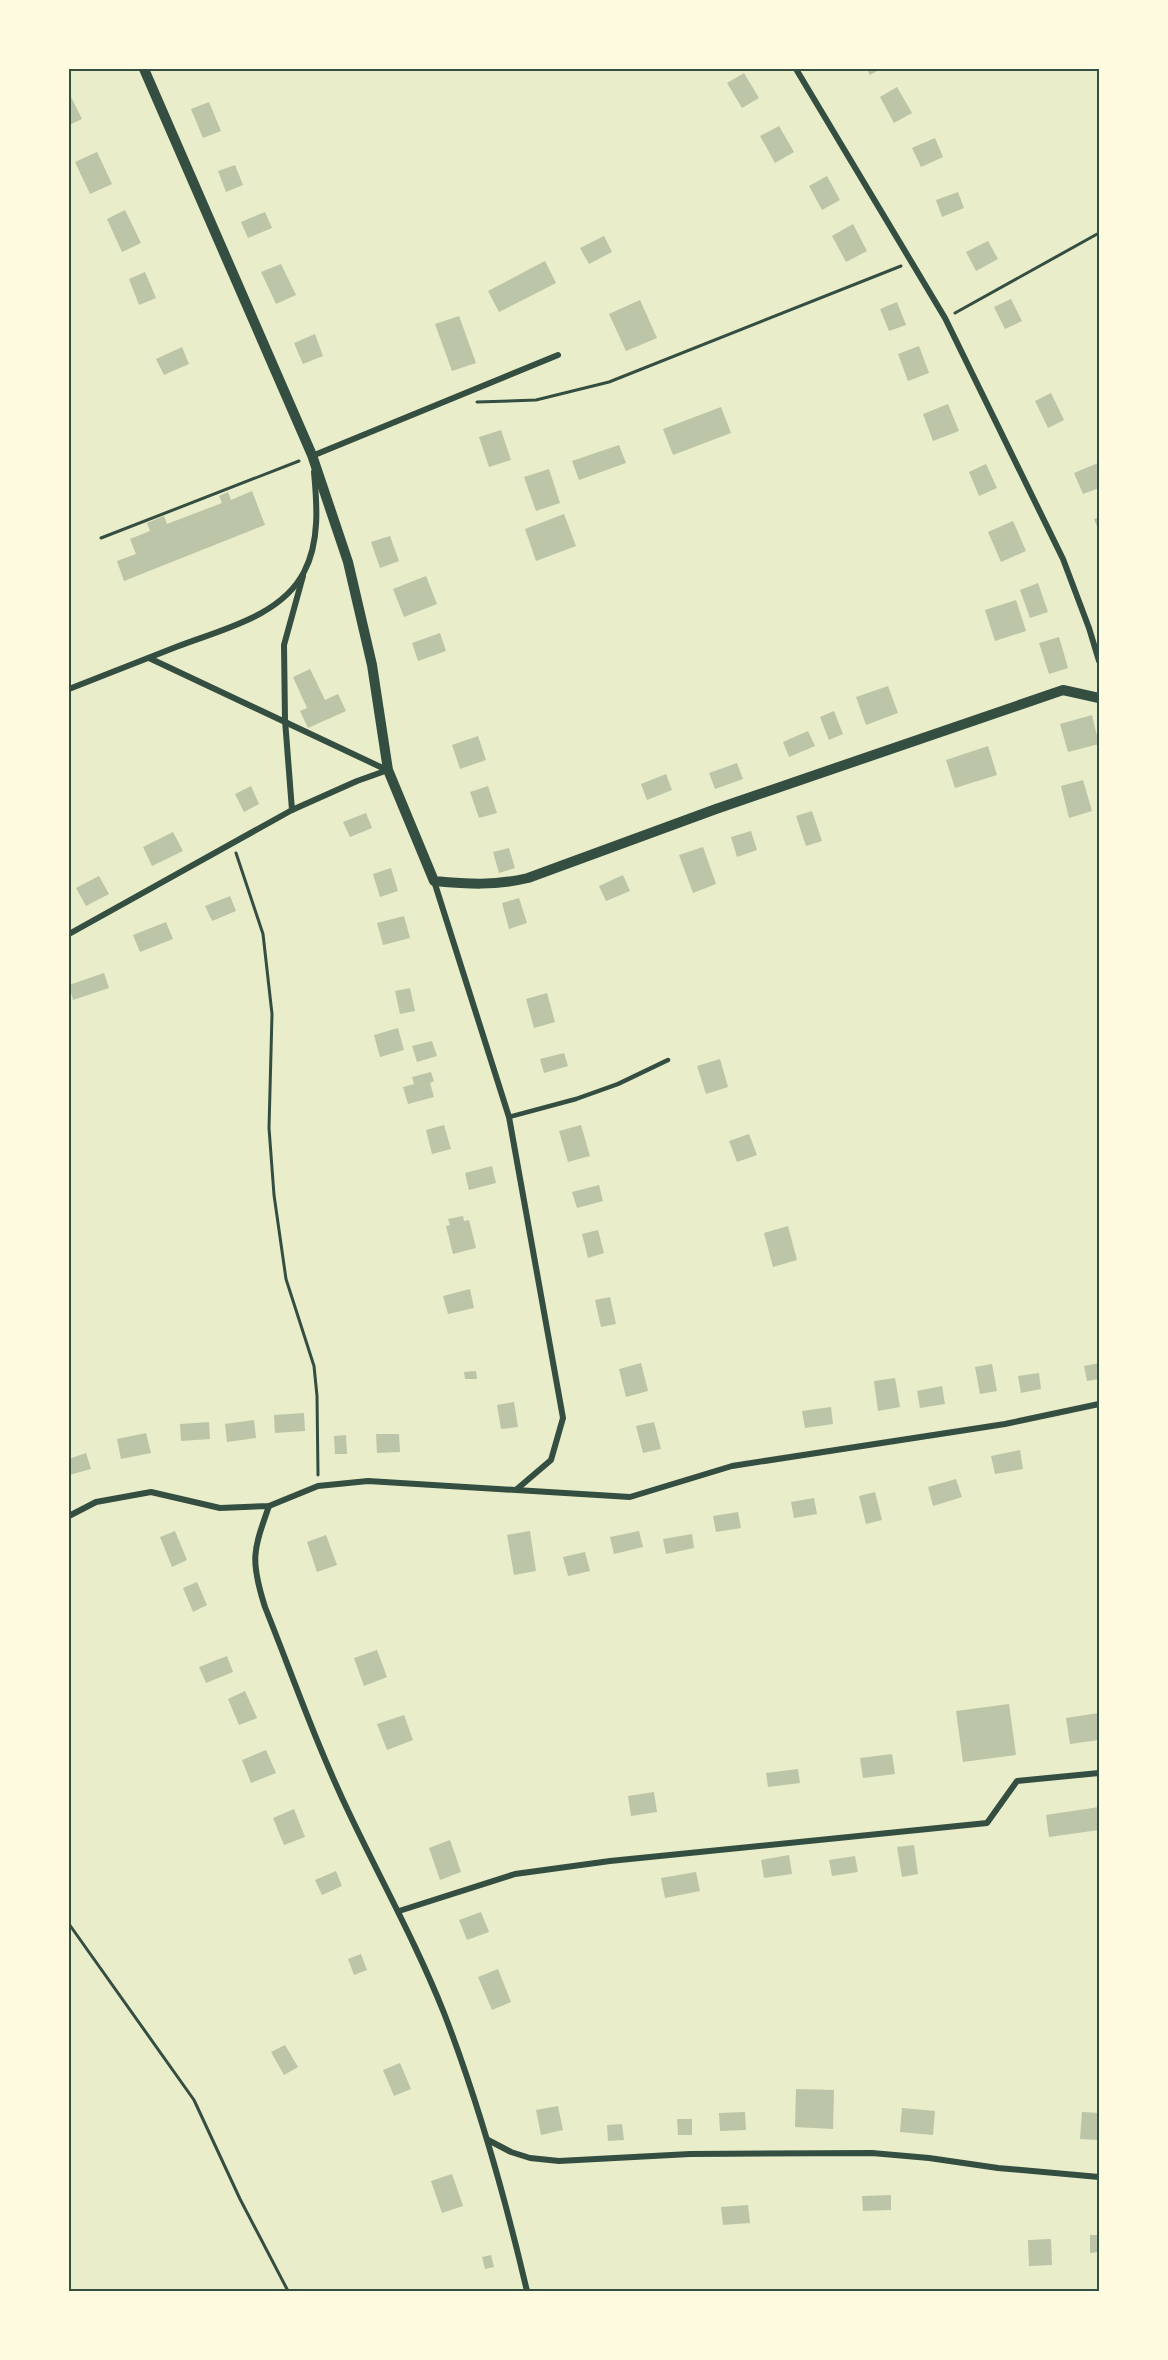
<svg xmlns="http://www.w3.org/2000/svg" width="1168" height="2360" viewBox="0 0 1168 2360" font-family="'Work Sans',sans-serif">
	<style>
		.building { fill: #bcc5a7 }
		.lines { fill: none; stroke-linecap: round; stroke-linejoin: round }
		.path { stroke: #344e41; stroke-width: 3 }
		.service { stroke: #344e41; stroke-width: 4.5 }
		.minor { stroke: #344e41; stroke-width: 6 }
		.tertiary { stroke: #344e41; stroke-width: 10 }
		.neatline { fill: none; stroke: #344e41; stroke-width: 2 }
	</style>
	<rect width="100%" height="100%" fill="#e9edc9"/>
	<g class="building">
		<path d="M867,69h14l-11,6z"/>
		<path d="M744,73l15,25 -17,10 -15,-25z"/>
		<path d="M897,87l15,26 -18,10 -14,-26z"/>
		<path d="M69,93l13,26 -13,6z"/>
		<path d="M209,102l12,29 -18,7 -12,-29z"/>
		<path d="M779,126l15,26 -19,11 -15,-27z"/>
		<path d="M935,138l8,19 -22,10 -9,-19z"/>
		<path d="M97,152l15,32 -22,10 -15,-32z"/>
		<path d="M235,165l8,20 -17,7 -8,-21z"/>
		<path d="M827,176l13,24 -18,10 -13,-24z"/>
		<path d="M958,192l6,16 -22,9 -6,-17z"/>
		<path d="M125,210l16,33 -19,9 -15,-33z"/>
		<path d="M265,212l7,16 -24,10 -7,-16z"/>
		<path d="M853,224l14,27 -21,11 -14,-26z"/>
		<path d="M604,236l8,16 -23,12 -9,-16z"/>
		<path d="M988,241l10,18 -22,12 -10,-19z"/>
		<path d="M545,261l11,22 -57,29 -11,-21z"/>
		<path d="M281,264l15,31 -20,9 -15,-32z"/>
		<path d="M145,272l11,26 -17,7 -10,-26z"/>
		<path d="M1011,299l11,22 -17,8 -11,-22z"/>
		<path d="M640,300l17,38 -31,13 -17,-37z"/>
		<path d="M897,302l9,23 -17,6 -9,-22z"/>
		<path d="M459,316l17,47 -24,8 -17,-47z"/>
		<path d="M315,334l8,22 -20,8 -9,-21z"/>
		<path d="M919,346l10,27 -21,8 -10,-27z"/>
		<path d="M182,347l7,17 -25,11 -8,-16z"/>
		<path d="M1051,393l13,27 -16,8 -13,-27z"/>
		<path d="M948,404l11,27 -26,10 -10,-27z"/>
		<path d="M721,407l10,26 -58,22 -10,-26z"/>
		<path d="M501,430l10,30 -22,7 -10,-30z"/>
		<path d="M619,445l7,18 -47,17 -7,-19z"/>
		<path d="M1098,463l1,25 -16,6 -9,-21z"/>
		<path d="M986,464l11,24 -18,8 -10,-24z"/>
		<path d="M549,469l11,34 -24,8 -12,-34z"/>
		<path d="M252,491l13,34 -141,56 -7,-20 19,-7 -6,-15 20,-8 -3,-8 17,-7 3,8 55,-21 -3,-7 9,-4 3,8z"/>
		<path d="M564,514l12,32 -40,15 -11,-32z"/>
		<path d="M1099,517v14l-5,-12z"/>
		<path d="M1013,521l13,30 -25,11 -13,-30z"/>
		<path d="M390,536l9,25 -19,7 -9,-26z"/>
		<path d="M426,576l11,28 -33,13 -11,-28z"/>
		<path d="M1038,583l10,29 -18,6 -10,-28z"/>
		<path d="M1016,600l10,31 -31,10 -10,-31z"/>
		<path d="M440,633l6,18 -28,10 -6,-18z"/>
		<path d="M1059,637l9,31 -19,6 -10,-31z"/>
		<path d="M310,669l15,31 13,-6 8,17 -38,17 -8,-17 7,-3 -14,-31z"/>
		<path d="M888,686l10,27 -32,12 -10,-28z"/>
		<path d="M834,711l9,23 -14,6 -9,-23z"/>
		<path d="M1092,715l7,29 -31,8 -8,-28z"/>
		<path d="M808,731l7,15 -26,11 -6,-15z"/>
		<path d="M478,736l8,24 -26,9 -8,-24z"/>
		<path d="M988,746l9,29 -42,13 -9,-28z"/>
		<path d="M737,763l6,16 -28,10 -6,-16z"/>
		<path d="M666,774l6,16 -25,10 -6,-16z"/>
		<path d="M1083,780l9,31 -23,7 -8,-32z"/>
		<path d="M251,786l8,18 -15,8 -9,-18z"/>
		<path d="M488,786l9,27 -18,5 -9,-26z"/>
		<path d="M812,811l10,30 -16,5 -10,-30z"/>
		<path d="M366,813l6,15 -22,9 -7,-15z"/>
		<path d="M751,831l6,19 -20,7 -6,-20z"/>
		<path d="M173,832l10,19 -31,15 -9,-19z"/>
		<path d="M703,847l13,37 -23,9 -14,-38z"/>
		<path d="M509,848l6,20 -16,5 -6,-21z"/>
		<path d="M391,868l7,23 -18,6 -7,-23z"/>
		<path d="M623,875l7,16 -24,10 -7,-15z"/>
		<path d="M99,876l10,18 -23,12 -10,-18z"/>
		<path d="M230,896l6,15 -24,10 -7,-15z"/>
		<path d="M519,898l8,25 -18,6 -7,-26z"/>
		<path d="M404,916l6,22 -27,7 -6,-22z"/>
		<path d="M166,922l7,17 -33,13 -7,-17z"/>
		<path d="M104,973l5,15 -36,12 -4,-15z"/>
		<path d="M410,988l5,23 -15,3 -5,-23z"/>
		<path d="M547,993l8,29 -21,6 -8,-29z"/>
		<path d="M398,1028l6,22 -24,7 -6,-22z"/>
		<path d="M432,1041l5,15 -20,6 -5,-16z"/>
		<path d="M564,1053l4,13 -24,7 -4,-14z"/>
		<path d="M720,1059l8,28 -22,7 -9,-28z"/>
		<path d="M431,1072l3,9 -4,2 4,14 -26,7 -5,-17 11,-3 -2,-7z"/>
		<path d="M444,1125l7,24 -19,5 -6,-24z"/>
		<path d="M581,1125l9,31 -22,6 -9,-31z"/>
		<path d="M749,1134l8,21 -20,7 -8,-21z"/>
		<path d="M492,1166l4,17 -27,7 -4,-17z"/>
		<path d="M599,1185l4,16 -26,7 -5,-16z"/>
		<path d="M463,1216l1,5 5,-1 7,28 -23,6 -7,-28 4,-1 -2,-6z"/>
		<path d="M788,1226l9,34 -24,7 -9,-34z"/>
		<path d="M598,1230l6,23 -16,5 -6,-24z"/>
		<path d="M470,1289l4,19 -26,6 -5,-18z"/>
		<path d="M610,1297l6,27 -15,3 -6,-27z"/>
		<path d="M641,1363l7,28 -22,6 -7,-28z"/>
		<path d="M1099,1363v16l-12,2 -3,-15z"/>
		<path d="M992,1364l5,27 -17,3 -5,-27z"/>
		<path d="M476,1371l1,8h-12l-1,-7z"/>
		<path d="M1039,1373l2,16 -20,4 -3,-17z"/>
		<path d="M895,1378l5,29 -22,4 -4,-30z"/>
		<path d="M942,1386l3,18 -25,4 -3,-17z"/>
		<path d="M514,1402l4,25 -17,2 -4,-24z"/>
		<path d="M831,1407l2,17 -28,4 -3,-17z"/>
		<path d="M304,1413l1,18 -30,2 -1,-18z"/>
		<path d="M254,1420l2,18 -29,4 -2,-18z"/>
		<path d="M209,1422l1,17 -29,2 -1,-17z"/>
		<path d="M654,1422l7,27 -18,4 -7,-27z"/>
		<path d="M146,1433l5,20 -30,6 -4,-20z"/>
		<path d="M376,1434h23l1,18 -23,1z"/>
		<path d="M346,1435l1,19h-12l-1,-18z"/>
		<path d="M1020,1450l3,19 -28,5 -4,-18z"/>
		<path d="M86,1453l5,16 -22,6v-16z"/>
		<path d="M956,1479l6,18 -29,9 -5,-19z"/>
		<path d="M875,1492l7,28 -16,4 -7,-28z"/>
		<path d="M814,1498l3,16 -23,4 -3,-16z"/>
		<path d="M738,1512l3,16 -25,4 -3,-16z"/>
		<path d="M175,1531l12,29 -15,7 -12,-30z"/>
		<path d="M530,1531l6,40 -22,4 -7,-40z"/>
		<path d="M639,1531l4,16 -29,7 -4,-17z"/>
		<path d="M692,1534l2,14 -28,6 -3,-15z"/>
		<path d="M326,1535l11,30 -20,7 -10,-30z"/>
		<path d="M585,1552l5,19 -22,5 -5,-19z"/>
		<path d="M197,1582l10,23 -14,7 -10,-24z"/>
		<path d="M377,1650l10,27 -23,9 -10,-28z"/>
		<path d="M227,1656l6,16 -27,11 -7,-16z"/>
		<path d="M245,1691l12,27 -18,7 -11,-26z"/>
		<path d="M1009,1704l7,51 -53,7 -7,-51z"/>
		<path d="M1099,1713v27l-29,4 -4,-26z"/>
		<path d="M404,1715l9,25 -26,10 -10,-26z"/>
		<path d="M266,1750l10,23 -25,10 -9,-23z"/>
		<path d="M892,1754l3,20 -32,4 -3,-20z"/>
		<path d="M798,1769l2,14 -32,4 -2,-14z"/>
		<path d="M654,1792l3,20 -26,4 -3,-20z"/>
		<path d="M1099,1807v23l-50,7 -3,-22z"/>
		<path d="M294,1809l11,28 -21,8 -11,-27z"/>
		<path d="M450,1840l11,32 -21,8 -11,-32z"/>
		<path d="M914,1845l4,29 -16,3 -5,-30z"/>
		<path d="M789,1855l3,19 -28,4 -3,-18z"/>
		<path d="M855,1856l3,16 -26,4 -3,-16z"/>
		<path d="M336,1871l6,15 -20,9 -7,-15z"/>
		<path d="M696,1872l4,19 -35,7 -4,-20z"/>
		<path d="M481,1912l8,20 -22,8 -8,-20z"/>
		<path d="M361,1954l6,16 -13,5 -6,-16z"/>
		<path d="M498,1969l13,33 -19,8 -14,-33z"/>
		<path d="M285,2045l13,22 -14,8 -13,-23z"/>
		<path d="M400,2063l11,26 -17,7 -11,-26z"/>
		<path d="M796,2089l38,1 -1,39 -38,-2z"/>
		<path d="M558,2106l5,24 -22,5 -5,-25z"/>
		<path d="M902,2108l33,3 -2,24 -33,-3z"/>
		<path d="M745,2112l1,18 -26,1 -1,-18z"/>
		<path d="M1082,2112l17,1v27l-19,-1z"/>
		<path d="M677,2119h15v16h-14z"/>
		<path d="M622,2124l2,16 -16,1 -1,-16z"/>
		<path d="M452,2174l11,32 -21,7 -11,-32z"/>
		<path d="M891,2195v15l-28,1 -1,-15z"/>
		<path d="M748,2205l2,18 -27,2 -2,-18z"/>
		<path d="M1090,2235h9v17l-9,1z"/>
		<path d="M1051,2239l1,26 -23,1 -1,-26z"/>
		<path d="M491,2255l3,12 -9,2 -3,-12z"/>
	</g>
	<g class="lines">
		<g class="path">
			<path d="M955,313l144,-80"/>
			<path d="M477,402l59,-2 73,-18 292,-116"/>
			<path d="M101,538l198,-77"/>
			<path d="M236,853l27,81 9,80 -3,114 5,67 12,84 28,87 3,30 1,79"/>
			<path d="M69,1924l125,176 46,99 48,92"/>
		</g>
		<path class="service" d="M509,1117l67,-18 42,-15 50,-24"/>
		<g class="minor">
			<path d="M796,69l149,249 118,241 26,69 10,33"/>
			<path d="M312,456l246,-101"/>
			<path d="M149,658l238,112"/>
			<path d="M69,689c36,-14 71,-28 107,-42 43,-17 105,-30 128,-75 16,-30 13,-68 10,-100"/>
			<path d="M292,810l-7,-90 -1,-75 19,-69"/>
			<path d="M434,881l75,236 54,301 -12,42 -34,29"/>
			<path d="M69,934l223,-124 65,-29 31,-11"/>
			<path d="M269,1506c-16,45 -19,54 -4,101 28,70 53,142 86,210 31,65 66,128 93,196 35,91 61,184 83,278"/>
			<path d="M69,1516l27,-14 55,-10 69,16 49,-2 49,-20 50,-5 262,16 102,-31 273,-42 94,-20"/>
			<path d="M399,1911l116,-37 95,-13 377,-38 30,-42 82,-8"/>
			<path d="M488,2140l23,12 19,6 29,3 131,-7 182,-1 57,5 69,10 101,9"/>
		</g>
		<path class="tertiary" d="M144,69l168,386 36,107 24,103 16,105 46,111c34,3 60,5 94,-3l188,-69 347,-119 36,8"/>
	</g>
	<rect width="1168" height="2360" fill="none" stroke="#fefae0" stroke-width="141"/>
	<rect x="70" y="70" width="1028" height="2220" class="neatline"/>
</svg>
